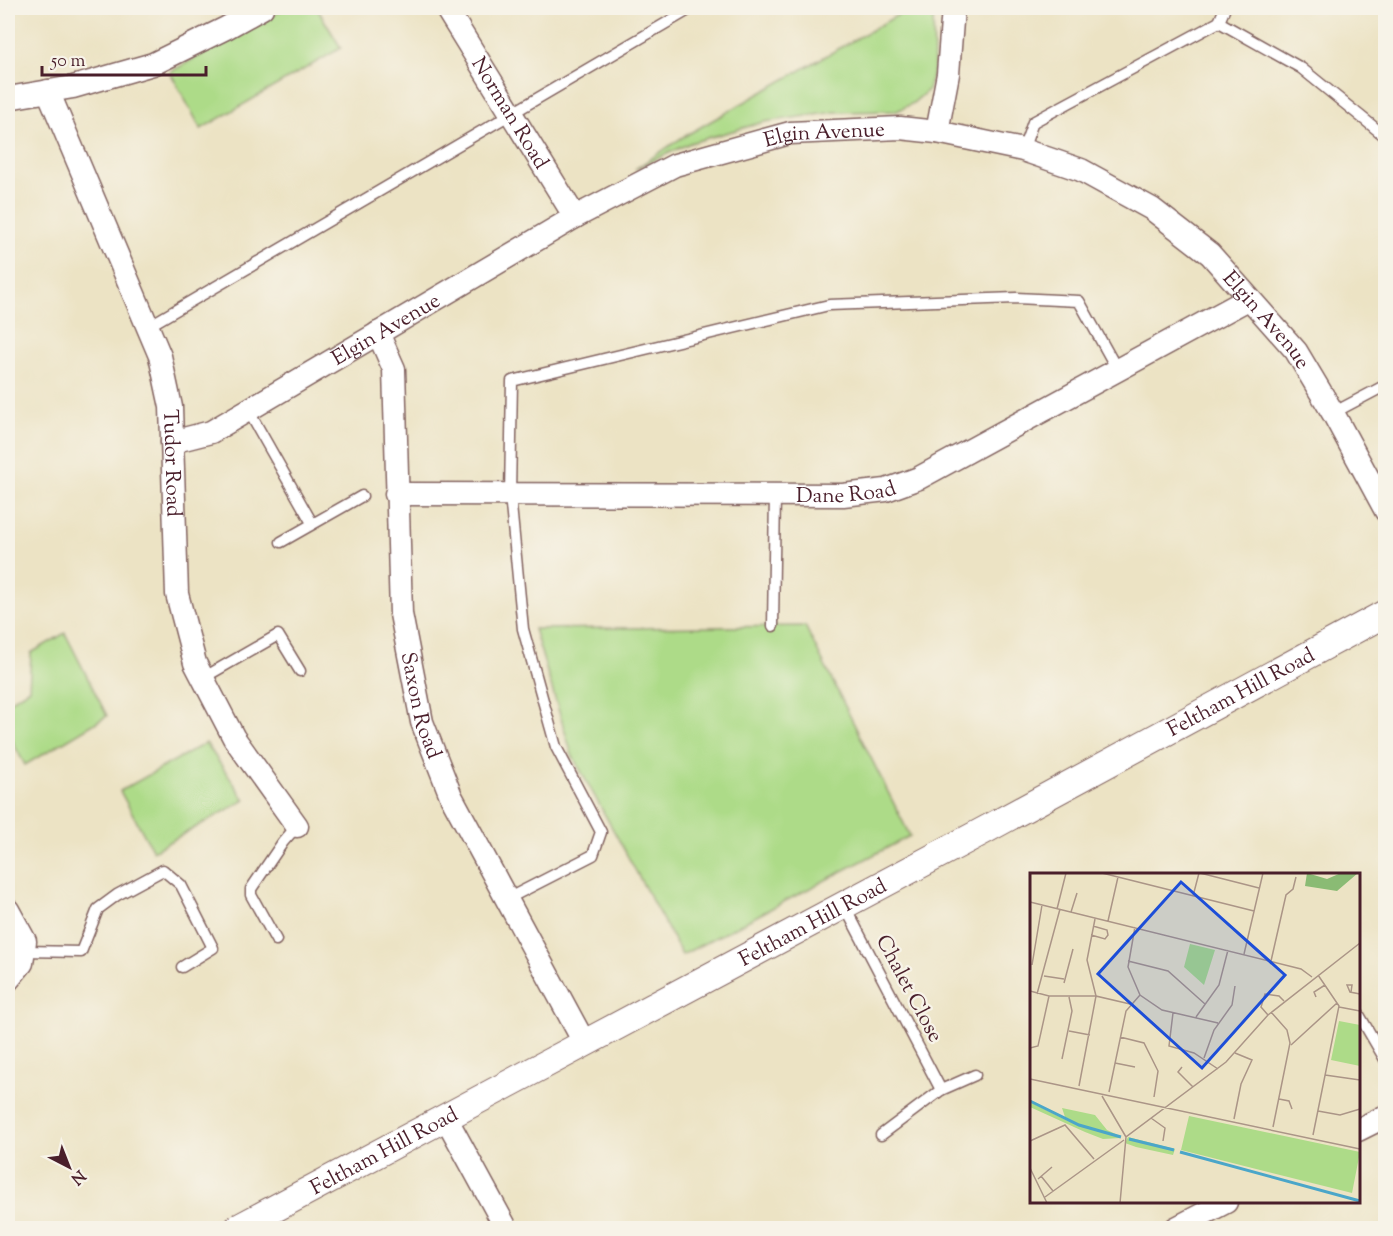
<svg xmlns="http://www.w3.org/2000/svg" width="1393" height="1236" viewBox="0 0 1393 1236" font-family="'Sorts Mill Goudy',serif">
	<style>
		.green { fill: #addb88; stroke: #7c7d5a; stroke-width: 1.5 }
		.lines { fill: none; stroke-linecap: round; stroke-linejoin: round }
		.service-casing { stroke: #836461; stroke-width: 13 }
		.minor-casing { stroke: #836461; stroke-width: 25 }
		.tertiary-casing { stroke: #836461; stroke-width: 29 }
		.service { stroke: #fff; stroke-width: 10 }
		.minor { stroke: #fff; stroke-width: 22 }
		.tertiary { stroke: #fff; stroke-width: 27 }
		.labels { text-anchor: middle; stroke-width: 4.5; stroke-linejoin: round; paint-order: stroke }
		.street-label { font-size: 21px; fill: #4a1f2b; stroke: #f7f3e8 }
		.inset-river { fill: none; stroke: #4ba6c9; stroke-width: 3 }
		.inset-road { fill: none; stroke: #ab9587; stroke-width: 1.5 }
		.view { fill: #1d4ed8; fill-opacity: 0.15; stroke: #1d4ed8; stroke-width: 3 }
		.inset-edge { fill: none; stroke: #4a1f2b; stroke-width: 3 }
	</style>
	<rect width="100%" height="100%" fill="#f7f3e8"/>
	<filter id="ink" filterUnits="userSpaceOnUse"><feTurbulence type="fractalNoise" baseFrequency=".0167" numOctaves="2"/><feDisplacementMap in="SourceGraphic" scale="12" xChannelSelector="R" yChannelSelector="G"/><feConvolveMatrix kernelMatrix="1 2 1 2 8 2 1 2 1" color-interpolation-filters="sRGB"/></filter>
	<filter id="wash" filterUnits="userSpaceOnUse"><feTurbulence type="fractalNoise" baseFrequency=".008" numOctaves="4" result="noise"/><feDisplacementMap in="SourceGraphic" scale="24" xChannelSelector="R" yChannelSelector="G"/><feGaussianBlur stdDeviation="1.35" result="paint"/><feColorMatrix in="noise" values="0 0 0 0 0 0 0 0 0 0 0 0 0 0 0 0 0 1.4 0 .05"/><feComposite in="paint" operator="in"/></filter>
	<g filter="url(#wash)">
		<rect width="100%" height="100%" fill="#ece3c4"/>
		<g class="green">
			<path d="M286,8h31l24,40 -140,81 -31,-57z"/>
			<path d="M910,8h23l1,61 -6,21 -15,13 -16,8 -61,1 -72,10 -74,21 -55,26 48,-32z"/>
			<path d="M805,626l105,210 -228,119 -110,-200 -38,-126z"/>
			<path d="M65,633l42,83 -82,49 -17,-32v-31l21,-13 2,-36z"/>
			<path d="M206,743l39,57 -92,51 -33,-60z"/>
		</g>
	</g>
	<g filter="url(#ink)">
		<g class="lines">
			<defs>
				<g id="service">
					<path d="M1219,22l6,-14"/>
					<path d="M1023,150l10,-28 186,-100 82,46 85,69"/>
					<path d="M147,327l545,-319"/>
					<path d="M248,410l64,113"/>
					<path d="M1333,413l53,-28"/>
					<path d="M281,542l81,-46"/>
					<path d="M773,626l2,-131"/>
					<path d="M203,678l75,-43 22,36"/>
					<path d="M507,899l86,-44 8,-23 -45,-85 -33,-118 -13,-134 2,-114 317,-76 187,-7 63,3 39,70"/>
					<path d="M844,905l97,185"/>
					<path d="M276,940l-25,-45v-6l32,-47 14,-16"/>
					<path d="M23,951l58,1 17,-43 19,-14 46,-25 18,15 32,63 -31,19"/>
					<path d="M1358,1013l28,48"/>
					<path d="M881,1135l60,-45 34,-15"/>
				</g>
				<g id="minor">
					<path id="s1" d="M446,8l129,209"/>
					<path id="s2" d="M48,91l112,265 11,51 6,187 18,69 39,75 63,88"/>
					<path d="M8,98l65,-11 80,-23 73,-36 36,-20"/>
					<path d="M937,132l11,-58 5,-66"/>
					<path id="s3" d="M378,333l16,36 7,245 21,108 29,74 134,248"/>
					<path id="s4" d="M172,442l39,-10 364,-215 100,-52 115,-32 110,-5 37,4 86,18 58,20 71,39 58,45 86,97 37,62 53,98"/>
					<path id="s5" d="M396,494l447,1 43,-5 33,-12 329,-179"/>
					<path d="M8,910l17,31 -3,22 -14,17"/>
					<path d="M446,1118l60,110"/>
					<path d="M1358,1130l28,-14"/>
					<path d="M1176,1228l50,-26"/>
				</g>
				<g id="tertiary">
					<path id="s6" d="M238,1228l747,-398 401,-217"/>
				</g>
			</defs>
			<use href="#service" class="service-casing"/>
			<use href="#minor" class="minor-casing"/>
			<use href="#tertiary" class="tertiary-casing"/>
			<use href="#service" class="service"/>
			<use href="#minor" class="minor"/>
			<use href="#tertiary" class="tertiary"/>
		</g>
	</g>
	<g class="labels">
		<g class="street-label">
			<text dy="7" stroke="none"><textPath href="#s1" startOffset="123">Norman Road</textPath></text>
			<text dy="7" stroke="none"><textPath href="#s4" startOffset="729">Elgin Avenue</textPath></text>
			<text dy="7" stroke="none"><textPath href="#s4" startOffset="1233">Elgin Avenue</textPath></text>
			<text dy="7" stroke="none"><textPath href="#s4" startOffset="243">Elgin Avenue</textPath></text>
			<text dy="7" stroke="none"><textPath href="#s2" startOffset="396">Tudor Road</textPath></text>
			<text dy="7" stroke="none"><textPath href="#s5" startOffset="450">Dane Road</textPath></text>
			<text dy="7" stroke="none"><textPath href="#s6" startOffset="1137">Feltham Hill Road</textPath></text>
			<text dy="7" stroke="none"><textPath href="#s3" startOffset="378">Saxon Road</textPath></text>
			<text dy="7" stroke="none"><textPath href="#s6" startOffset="651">Feltham Hill Road</textPath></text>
			<text transform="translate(910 988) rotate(62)" y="7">Chalet Close</text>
			<text dy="7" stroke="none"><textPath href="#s6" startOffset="165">Feltham Hill Road</textPath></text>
		</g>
	</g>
	<g transform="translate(1030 873)">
		<rect width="330" height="330" fill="#ece3c4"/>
		<path d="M160,71l25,6 -11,35 -20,-18zM309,148l21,4v41l-29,-6zM0,229l38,19 53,17 -18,1 -18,-7 -55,-25zM32,235l33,7 12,15 15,7 -42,-12 -15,-8zM159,243l171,36 -8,41 -171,-43zM98,264l47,12 -2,6 -37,-8 -11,-4z" fill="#addb88"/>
		<path d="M277,0l20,6 14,-6h17l-21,18 -32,-5z" fill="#8abb74"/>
		<path class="inset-river" d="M0,228l49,24 42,12M99,266l45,11M150,279l180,49"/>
		<path class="inset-road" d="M72,0l152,38M170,0l59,15M163,23l6,-23M0,29l271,67 11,8M27,36l9,-36M41,39l6,-19M65,46l-8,41 9,36 34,8M78,48l10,-44M105,54l-7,40 12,28 22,15 56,13M61,62l14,4 3,-4 -1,-5 -14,-4M214,81l19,-81M98,88l40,10 37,33M241,88l15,-66 7,-6 3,-12M2,92l10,-60M14,103l20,3M34,110l9,-34M0,118l19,5h47l-17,90M321,119l1,-7h-5l3,7 10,2M7,121l23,-85M286,124l-2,-5 11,-7M309,134l21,4M241,139l16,18 3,13 -17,84M143,140l-4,33 25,7 24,16M238,142l-7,-8 4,-13 14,2 5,5M166,144l23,-32 9,-35M39,158l21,4M90,164l24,6 14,28 -4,26M261,172l46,-42M0,175l8,-2 11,-50M174,185l10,-28 18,-25 3,-19M32,186l10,-48 -3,-14M85,190l20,4M152,194l-4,5 15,15M295,202l35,5M0,206l330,70M79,219l17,-81 14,-16M72,223l24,41M249,226l10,2 3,8M288,238l22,4 20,-6M121,245l14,10 -2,13M204,246l7,-35 11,-24 -17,-7M283,262l26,-129 -21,-31M0,268l35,-16 29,34M0,295l17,35M11,303l12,15M8,306l14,-12M15,324l79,-57M90,330l6,-66 100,-75 42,-47 92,-72"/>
		<path class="view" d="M151,9l104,93 -83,93 -104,-94z"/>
		<rect width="330" height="330" class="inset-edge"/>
	</g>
	<rect width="1393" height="1236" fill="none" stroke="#f7f3e8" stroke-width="30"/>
	<g transform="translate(69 1167) rotate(138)" stroke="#f7f3e8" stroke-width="4.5" paint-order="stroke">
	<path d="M0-4.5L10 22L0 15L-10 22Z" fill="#4a1f2b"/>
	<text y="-9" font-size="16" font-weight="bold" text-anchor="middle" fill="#4a1f2b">N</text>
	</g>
	<path d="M42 66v9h164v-9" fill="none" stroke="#4a1f2b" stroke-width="3"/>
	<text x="51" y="66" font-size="18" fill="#4a1f2b" stroke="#f7f3e8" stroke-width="4.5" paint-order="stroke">50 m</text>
</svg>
